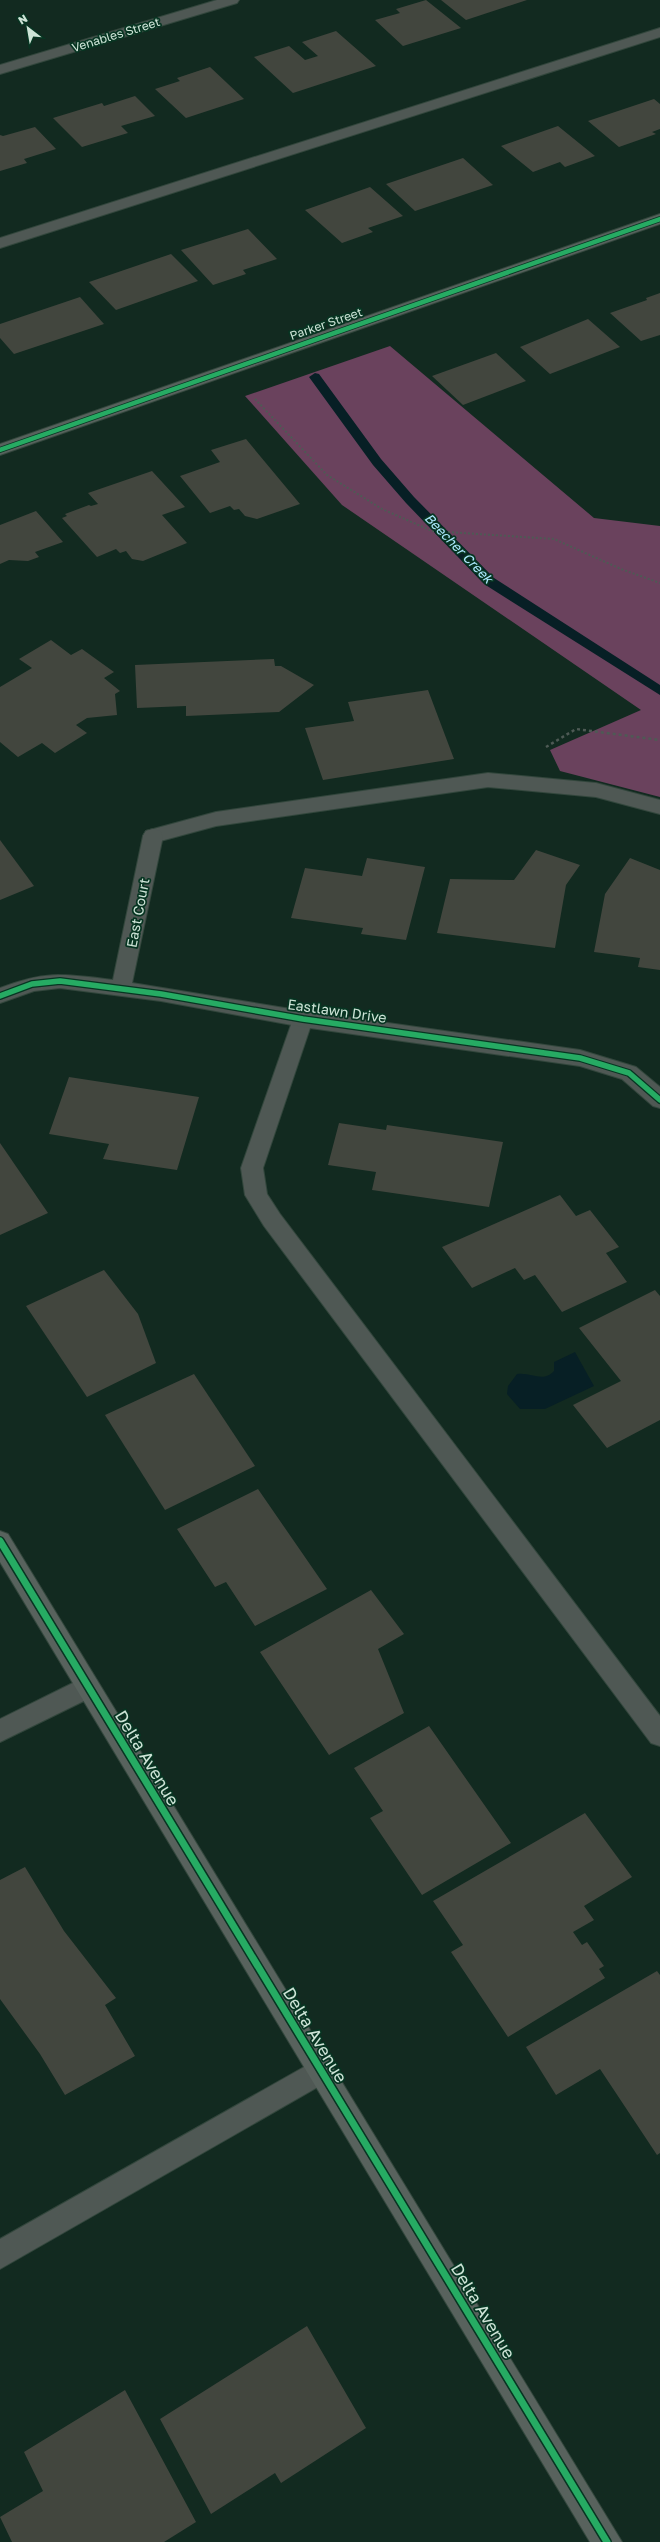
<svg xmlns="http://www.w3.org/2000/svg" width="660" height="2542" viewBox="0 0 660 2542" font-family="'Golos Text',sans-serif">
	<style>
		.forest { fill: #6a425d }
		.water { fill: #071f25 }
		.lines { fill: none; stroke-linecap: round; stroke-linejoin: round }
		.stream { fill: #071f25; fill-rule: evenodd }
		.building { fill: #42463e }
		.lane-casing { stroke: #32463c; stroke-width: 2 }
		.street-casing { stroke: #32463c; stroke-width: 2 }
		.secondary-casing { stroke: #32463c; stroke-width: 2 }
		.path-far1 { stroke: #4e5a55; stroke-width: 2; stroke-dasharray: 2 2; stroke-linecap: butt }
		.path { stroke: #4e5a55; stroke-width: 2.5; stroke-dasharray: 3 3; stroke-linecap: butt }
		.lane { fill: #4f5854; fill-rule: evenodd }
		.street { fill: #4f5854; fill-rule: evenodd }
		.secondary { fill: #58625d; fill-rule: evenodd }
		.cycleway-far2-casing { stroke: #073522; stroke-width: 6 }
		.cycleway-far1-casing { stroke: #073522; stroke-width: 8 }
		.cycleway-casing { stroke: #073522; stroke-width: 10 }
		.cycleway-far2 { stroke: #26ab63; stroke-width: 4.5 }
		.cycleway-far1 { stroke: #26ab63; stroke-width: 5.5 }
		.cycleway { stroke: #26ab63; stroke-width: 7 }
		.labels { text-anchor: middle; stroke-width: 3.5; stroke-linejoin: round; paint-order: stroke }
		.far-street-label { font-size: 12px; fill: #cee4d7; stroke: #073522 }
		.far-water-label { font-size: 13px; font-style: italic; fill: #ade9fe; stroke: #073522 }
		.street-label { font-size: 14px; fill: #cee4d7; stroke: #073522 }
		.near-street-label { font-size: 17px; fill: #cee4d7; stroke: #073522 }
	</style>
	<rect width="100%" height="100%" fill="#122a20"/>
	<path class="forest" d="M390,346l204,172 66,8v271l-100,-26 -10,-21 91,-40 -299,-205 -97,-109z"/>
	<path class="water" d="M575,1352l19,34 -49,23h-25l-13,-15 1,-8 9,-12c15,-2 26,9 37,-3v-9z"/>
	<g class="lines">
		<path class="stream" d="M315,373l4,1 62,85 33,38 80,81 166,107v10l-176,-111 -78,-81 -33,-38 -64,-88z"/>
	</g>
	<g class="building">
		<path d="M426,0l35,28 -58,18 -28,-26 25,-7 -4,-4z"/>
		<path d="M441,0h86l-61,20z"/>
		<path d="M336,31l40,35 -83,27 -39,-36 35,-11 16,14 13,-4 -16,-14z"/>
		<path d="M210,67l34,32 -58,19 -31,-29 25,-8 -3,-3z"/>
		<path d="M135,96l20,20 -34,10 7,7 -46,14 -29,-29 49,-15 2,3z"/>
		<path d="M654,99l6,5v25l-8,3 4,2 -37,13 -31,-26z"/>
		<path d="M558,126l37,30 -30,11 -5,-5 -27,10 -32,-26z"/>
		<path d="M35,127l21,22 -32,10 3,4 -27,8v-36l3,1z"/>
		<path d="M463,158l30,27 -78,26 -29,-27z"/>
		<path d="M370,187l33,29 -35,12 5,4 -31,11 -37,-33z"/>
		<path d="M248,229l29,30 -34,11 3,4 -33,11 -32,-35z"/>
		<path d="M171,254l27,27 -82,29 -27,-28z"/>
		<path d="M660,293v42l-19,6 -31,-28 37,-13 -1,-2z"/>
		<path d="M80,297l24,27 -90,30 -14,-16v-14z"/>
		<path d="M588,319l32,28 -70,27 -30,-27z"/>
		<path d="M496,353l30,28 -63,24 -31,-29z"/>
		<path d="M246,439l54,65 -43,15 -12,-3 -6,-7 -5,1 -4,-4 -20,7 -30,-37 40,-14 -9,-12z"/>
		<path d="M152,471l33,36 -23,8 25,28 -44,18 -11,-2 -6,-8 -6,2 -4,-4 -19,8 -35,-39 5,-2 -2,-2 24,-9 2,1 7,-2 -10,-11z"/>
		<path d="M36,511l27,31 -28,10 4,5 -11,4 -19,-1 -9,4v-39z"/>
		<path d="M51,640l20,15 11,-6 32,23 -10,6 16,13 -5,3 2,21 -30,3 -11,7 11,8 -32,20 -13,-10 -24,14 -18,-15v-55l32,-19 -13,-9z"/>
		<path d="M274,659l1,7h6l33,19 -35,27 -93,4v-10l-49,2 -2,-43z"/>
		<path d="M428,690l26,69 -131,21 -18,-52 49,-7 -6,-19z"/>
		<path d="M0,840l34,46 -34,14z"/>
		<path d="M536,850l44,15 -14,20 -11,63 -118,-15 13,-54 64,1z"/>
		<path d="M367,858l58,9 -19,73 -45,-6 2,-6 -72,-10 14,-50 57,8z"/>
		<path d="M630,858l30,12v100l-22,-3 2,-9 -46,-6 11,-58z"/>
		<path d="M69,1077l130,20 -22,73 -74,-11 6,-15 -60,-10z"/>
		<path d="M339,1123l47,7 1,-5 116,17 -14,65 -117,-17 4,-18 -48,-7z"/>
		<path d="M0,1143l48,70 -48,22z"/>
		<path d="M560,1195l16,21 14,-6 29,37 -13,6 21,29 -65,30 -27,-37 -11,5 -9,-12 -43,20 -30,-41z"/>
		<path d="M104,1270l34,44 18,49 -69,34 -61,-91z"/>
		<path d="M655,1290l5,6v124l-53,28 -34,-43 48,-24 -42,-53z"/>
		<path d="M194,1374l61,92 -90,44 -60,-95z"/>
		<path d="M258,1489l69,100 -72,37 -29,-44 -11,5 -38,-58z"/>
		<path d="M371,1590l33,44 -26,15 26,64 -75,42 -69,-103z"/>
		<path d="M429,1726l82,117 -89,52 -52,-77 13,-7 -29,-43z"/>
		<path d="M585,1813l47,64 -48,29 10,14 -21,12 9,13 5,-3 17,24 -5,3 6,9 -97,59 -57,-85 12,-7 -30,-44z"/>
		<path d="M25,1867l39,64 52,67 -11,7 30,51 -70,39 -25,-41 -40,-55v-119z"/>
		<path d="M657,1971l3,4v178l-3,2 -57,-86 -44,26 -30,-48z"/>
		<path d="M307,2326l59,102 -85,55 -6,-10 -64,41 -51,-95z"/>
		<path d="M125,2390l71,132 -32,20h-152l-12,-25 43,-26 -19,-39z"/>
	</g>
	<g class="lines">
		<defs>
			<g id="lane">
				<path d="M660,28v9l-660,211v-10z"/>
				<path d="M488,773l108,10 64,17v14l-64,-17 -108,-10 -272,39 -63,17 -7,-2 -3,-5 3,-5 70,-19z"/>
				<path d="M303,1011l7,3 3,5 -50,149 4,26 13,20 380,502v30l-9,-3 -387,-517 -19,-31 -4,-27 52,-149 3,-5z"/>
				<path d="M320,2058l10,4 3,9 -3,9 -330,189v-30z"/>
			</g>
			<g id="street">
				<path d="M217,0h22l-2,3 -237,71v-9z"/>
				<path d="M153,829l7,2 3,5 -31,147 171,28 277,39 56,17 24,20v21l-7,-2 -31,-27 -42,-13 -277,-39 -142,-26 -101,-13 -26,3 -34,12v-15c47,-18 64,-14 113,-8l30,-144 3,-5z"/>
				<path d="M87,1676l9,3 3,8 -3,8 -96,47v-23z"/>
			</g>
			<g id="secondary">
				<path d="M660,214v10l-660,231v-11z"/>
				<path d="M0,1531l8,3 614,1008h-32l-590,-980z"/>
			</g>
		</defs>
		<use href="#lane" class="lane-casing"/>
		<use href="#street" class="street-casing"/>
		<use href="#secondary" class="secondary-casing"/>
		<path class="path-far1" d="M255,399l72,76 55,34 50,22 122,8 67,30 39,14"/>
		<path class="path" d="M546,747l30,-18 84,11"/>
		<use href="#lane" class="lane"/>
		<use href="#street" class="street"/>
		<use href="#secondary" class="secondary"/>
		<defs>
			<path id="cycleway-far2" d="M0,450l660,-231"/>
			<path id="cycleway-far1" d="M0,996l32,-12 28,-3 101,13 142,25 277,39 49,15 31,27"/>
			<path id="cycleway" d="M0,1541l607,1001"/>
		</defs>
		<use href="#cycleway-far2" class="cycleway-far2-casing"/>
		<use href="#cycleway-far1" class="cycleway-far1-casing"/>
		<use href="#cycleway" class="cycleway-casing"/>
		<use href="#cycleway-far2" class="cycleway-far2"/>
		<use href="#cycleway-far1" class="cycleway-far1"/>
		<use href="#cycleway" class="cycleway"/>
	</g>
	<g class="labels">
		<g class="far-street-label">
			<text transform="translate(116 35) rotate(-17)" y="4">Venables Street</text>
			<text transform="translate(326 324) rotate(-19)" y="4">Parker Street</text>
		</g>
		<g class="far-water-label">
			<text transform="translate(459 548) rotate(46)" y="5">Beecher Creek</text>
		</g>
		<g class="street-label">
			<text transform="translate(138 913) rotate(-79)" y="5">East Court</text>
			<text transform="translate(337 1011) rotate(8)" y="5">Eastlawn Drive</text>
		</g>
		<g class="near-street-label">
			<text transform="translate(147 1758) rotate(59)" y="6">Delta Avenue</text>
			<text transform="translate(315 2035) rotate(59)" y="6">Delta Avenue</text>
			<text transform="translate(483 2311) rotate(59)" y="6">Delta Avenue</text>
		</g>
	</g>
	<g transform="translate(28 28) rotate(329)" stroke="#073522" stroke-width="3" paint-order="stroke">
	<path d="M0-3L7 15L0 10L-7 15Z" fill="#cee4d7"/>
	<text y="-6" font-size="11" font-weight="bold" text-anchor="middle" fill="#cee4d7">N</text>
	</g>
</svg>
